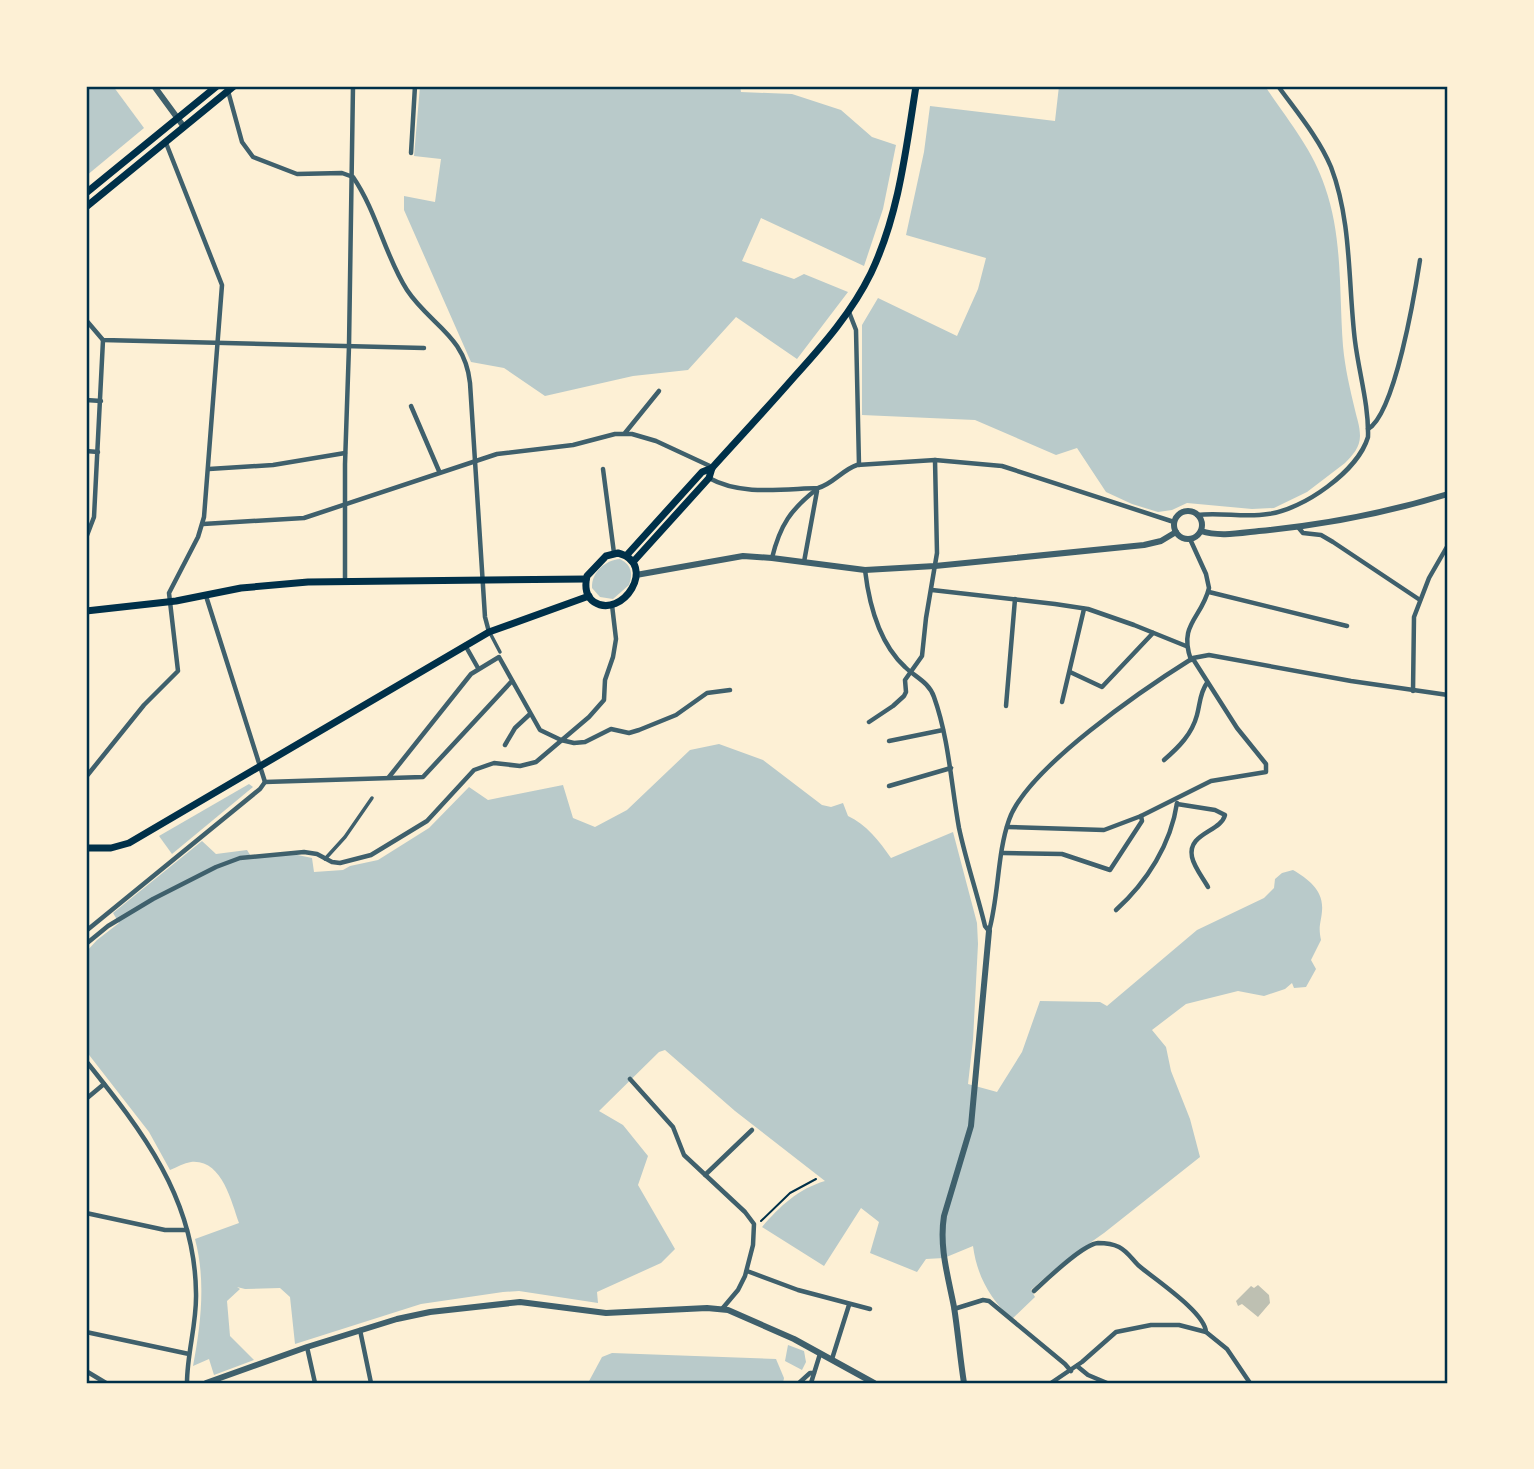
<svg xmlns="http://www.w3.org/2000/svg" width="1534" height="1469" viewBox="0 0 1534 1469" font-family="'Noto Sans',sans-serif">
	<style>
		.green { fill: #b9caca }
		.building { fill: #bec0b2 }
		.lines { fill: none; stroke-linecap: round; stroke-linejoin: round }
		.path { stroke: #003049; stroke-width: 2 }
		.pedestrian { stroke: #3f606c; stroke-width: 3.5 }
		.minor { stroke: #3f606c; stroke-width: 4.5 }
		.tertiary { stroke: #3f606c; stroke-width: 6 }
		.secondary { stroke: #003049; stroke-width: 7 }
		.primary { stroke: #003049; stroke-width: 7 }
		.neatline { fill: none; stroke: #003049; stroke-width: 2.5 }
	</style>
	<rect width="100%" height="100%" fill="#fdf0d5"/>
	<g class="green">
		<path d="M86,86h27l31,42 -58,48z"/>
		<path d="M420,86h320l1,6 51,2 49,16 31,27 24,8 -13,64 -19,57 -103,-48 -19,43 52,18 10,-5 44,18 -51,67 -61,-42 -48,53 -55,6 -88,20 -41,-28 -33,-6 -67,-152v-14l31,6 6,-43 -27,-3z"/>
		<path d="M1059,86h206c21,32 48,63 60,101 18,51 14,107 18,159 2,22 7,43 12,64 2,9 5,16 5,26 0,11 -7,19 -15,27l-38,29 -33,16 -22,1 -65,-6 -15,7 -14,2 -26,-8 -26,-12 -29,-44 -21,7 -81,-35 -113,-5v-90l16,-27 79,38 21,-47 8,-31 -80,-23 18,-83 6,-46 125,15z"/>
		<path d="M620,559c12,6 13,15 9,26l-16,14 -13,-2 -8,-9c-1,-15 13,-28 28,-29z"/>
		<path d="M719,744l44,16 59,45 9,2 12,-4 5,13c18,8 32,26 43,42l62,-26 24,91 1,21 -5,96 -5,44 29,8 25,-40 18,-51 60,1 7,4 90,-76 67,-32 10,-10 1,-9 7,-6 11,-3c15,9 31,20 29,41 -1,12 -4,15 -1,29l-10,20 5,9 -10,18 -12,1 -2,-5 -7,6 -21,7 -26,-5 -52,13 -34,26 14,17 5,24 19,48 10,38 -96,76 -41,29 -32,28 4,7 -23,22c-22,-20 -35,-43 -39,-73l-29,12 -18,1 -9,13 -47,-19 9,-31 -18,-14 -37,58 -62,-39c18,-21 36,-38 63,-46l-90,-70 -70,-61 -6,2 -60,59 24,14 25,31 -10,29 37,64 -14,14 -64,29 1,11 -79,-12 -16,1 -82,12 -126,40 -5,-47 -10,-9 -35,1 -8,-2 3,2 -13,12 3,35 24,24 -40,15 -5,-16 -16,7c8,-42 13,-86 2,-127l44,-16c-8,-22 -17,-64 -48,-61 -7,1 -14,5 -21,8l-21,-38 -63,-81v-99l11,-12 22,-17 -6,-10 89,-72 14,13 31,-4 5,8 41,-4 19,4 2,14 29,-2 7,-4 28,-6 51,-32 40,-41 19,13 75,-15 10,33 22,9 32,-17 63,-60z"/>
		<path d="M249,784l4,3 -81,67 -13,-18z"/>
		<path d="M788,1345l16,6 2,11 -4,8 -17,-9z"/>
		<path d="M612,1353l164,6 8,19 -1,5h-195l14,-26z"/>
	</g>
	<path class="building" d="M1258,1285l11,10 1,8 -12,14 -16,-13 -4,2 -2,-5 15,-15 3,2z"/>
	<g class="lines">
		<path class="path" d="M761,1221l29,-28 26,-14"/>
		<g class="pedestrian">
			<path d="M490,633l10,19"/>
			<path d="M325,859l20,-22 27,-39"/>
		</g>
		<g class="minor">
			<path d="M228,91l14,51 11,15 44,17 45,-1 11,4c24,35 32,79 54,113 23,35 58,45 63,93l15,234 4,15"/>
			<path d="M411,153l4,-67"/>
			<path d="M849,312l7,18 3,135"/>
			<path d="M86,320l17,20 321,8"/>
			<path d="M86,400l15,1"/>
			<path d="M411,406l28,65"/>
			<path d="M1368,429c27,-15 47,-137 52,-169"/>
			<path d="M625,433l34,-42"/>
			<path d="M86,451l12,1"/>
			<path d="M209,469l64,-4 72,-12"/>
			<path d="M603,469l11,84"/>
			<path d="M709,478c32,18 74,11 109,10 15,-4 24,-18 39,-23l78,-5 67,6 172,56"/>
			<path d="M1197,515c24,-3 48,3 71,-1 35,-4 90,-43 100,-77 1,-31 -9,-64 -13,-96 -7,-57 -3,-119 -24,-174 -12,-29 -35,-56 -53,-81"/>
			<path d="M203,524l101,-6 193,-64 76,-9 42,-11h17l24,7 56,26"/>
			<path d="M1298,527l5,6 18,2 12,7 87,58"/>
			<path d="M86,538l8,-21 9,-177"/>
			<path d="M1190,539l16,35 3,14c-7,30 -31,36 -18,72"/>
			<path d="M772,558c8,-33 19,-49 45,-69"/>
			<path d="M804,562l13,-71"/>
			<path d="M865,570c4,34 14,73 40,97 10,10 24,15 29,30 15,42 17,87 25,131 7,33 18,65 26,98l4,5"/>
			<path d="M345,581v-117l4,-118 4,-260"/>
			<path d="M932,590l123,14 33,5 46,16 52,21"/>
			<path d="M1209,592l138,34"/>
			<path d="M206,596l59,186 158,-5 89,-96"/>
			<path d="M465,645l13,23"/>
			<path d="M1070,672l32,15 51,-54"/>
			<path d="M1413,691l1,-74 15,-39 19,-33"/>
			<path d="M1062,702l22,-93"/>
			<path d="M1006,706l9,-107"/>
			<path d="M869,722l24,-16 11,-10 2,-4 -1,-12 17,-24 4,-38 11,-65 -2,-93"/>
			<path d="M889,741l54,-11"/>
			<path d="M505,745l10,-17 15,-14"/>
			<path d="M1164,760c15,-13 28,-26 33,-45 3,-11 3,-23 10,-32"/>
			<path d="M86,777l58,-72 34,-34 -9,-78 29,-56 6,-20 18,-232 -56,-142"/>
			<path d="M389,777l82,-103 28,-17 41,73 21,10 13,3 11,-1 26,-13 18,4 10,-3 37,-15 31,-22 23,-3"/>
			<path d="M889,786l62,-18"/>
			<path d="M1177,804l38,6 10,5c-4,17 -38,18 -33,42 2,10 11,21 16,30"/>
			<path d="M1007,827l97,3 37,-14 70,-35 55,-9v-8l-29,-36 -44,-69"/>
			<path d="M1003,853l59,1 48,16 32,-49 -1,-5"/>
			<path d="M1116,910c31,-28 55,-66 61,-107"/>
			<path d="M86,931l174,-142 5,-7"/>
			<path d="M989,931c10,-36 8,-77 20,-111 18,-52 136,-132 184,-162l16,-3 142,26 97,14"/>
			<path d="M86,944l22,-18 45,-27 63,-32 24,-9 64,-6 13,2 15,8 8,1 31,-8 56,-34 47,-51 20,-7 26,3 16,-4 53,-45 15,-17 1,-20 8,-23 3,-18 -4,-34"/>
			<path d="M86,1061c56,70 109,137 110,232 1,30 -9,60 -9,90"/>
			<path d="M630,1079l43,48 11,28 61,57 9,12 -1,21 -8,31 -7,14 -16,19"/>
			<path d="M86,1099l18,-15"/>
			<path d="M705,1175l47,-45"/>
			<path d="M86,1213l79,17h22"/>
			<path d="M747,1271l51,19 72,19"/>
			<path d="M1034,1291c12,-11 49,-47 64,-48 6,0 15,1 21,4 8,4 13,12 19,18 16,14 67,47 68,67"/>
			<path d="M954,1309l29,-9 6,1 76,63 6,7"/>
			<path d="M360,1330l11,53"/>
			<path d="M86,1332l103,22"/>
			<path d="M307,1347l8,36"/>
			<path d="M832,1359l17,-54"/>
			<path d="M1077,1366l11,9 19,8"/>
			<path d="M86,1371l20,12"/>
			<path d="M799,1383l11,-10h4"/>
			<path d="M811,1383l9,-29"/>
			<path d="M1051,1383l31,-21 34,-30 35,-7h28l27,7 21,17 23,34"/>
		</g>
		<g class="tertiary">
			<path d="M154,86l30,41"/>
			<circle cx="1188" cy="525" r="14"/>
			<path d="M1201,531c18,6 39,2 58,0 65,-6 127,-18 189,-37"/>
			<path d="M636,575l107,-19 29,2 93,12 70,-4 209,-21 17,-4 15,-9"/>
			<path d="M206,1383l101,-36 90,-28 33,-7 90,-10 86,11 101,-5 21,2 66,29 80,44"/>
			<path d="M964,1383c-4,-25 -6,-51 -10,-76 -6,-31 -15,-60 -10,-91l27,-90 18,-195"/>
		</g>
		<g class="secondary">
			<path d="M618,553c41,11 4,67 -24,49 -9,-6 -9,-17 -7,-26l19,-20z"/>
			<path d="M626,556l76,-84 10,-4"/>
			<path d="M633,562l76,-84 3,-10c28,-31 56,-61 83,-92 29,-32 57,-64 76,-103 28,-59 35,-124 45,-187"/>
			<path d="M86,611l90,-10 65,-13 67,-6 278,-3"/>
			<path d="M86,848h25l18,-5 360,-211 100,-36"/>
		</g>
		<g class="primary">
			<path d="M86,193l131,-107"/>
			<path d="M86,207l148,-121"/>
		</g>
	</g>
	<rect width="1534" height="1469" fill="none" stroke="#fdf0d5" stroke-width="175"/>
	<rect x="88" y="88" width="1358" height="1294" class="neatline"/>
</svg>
